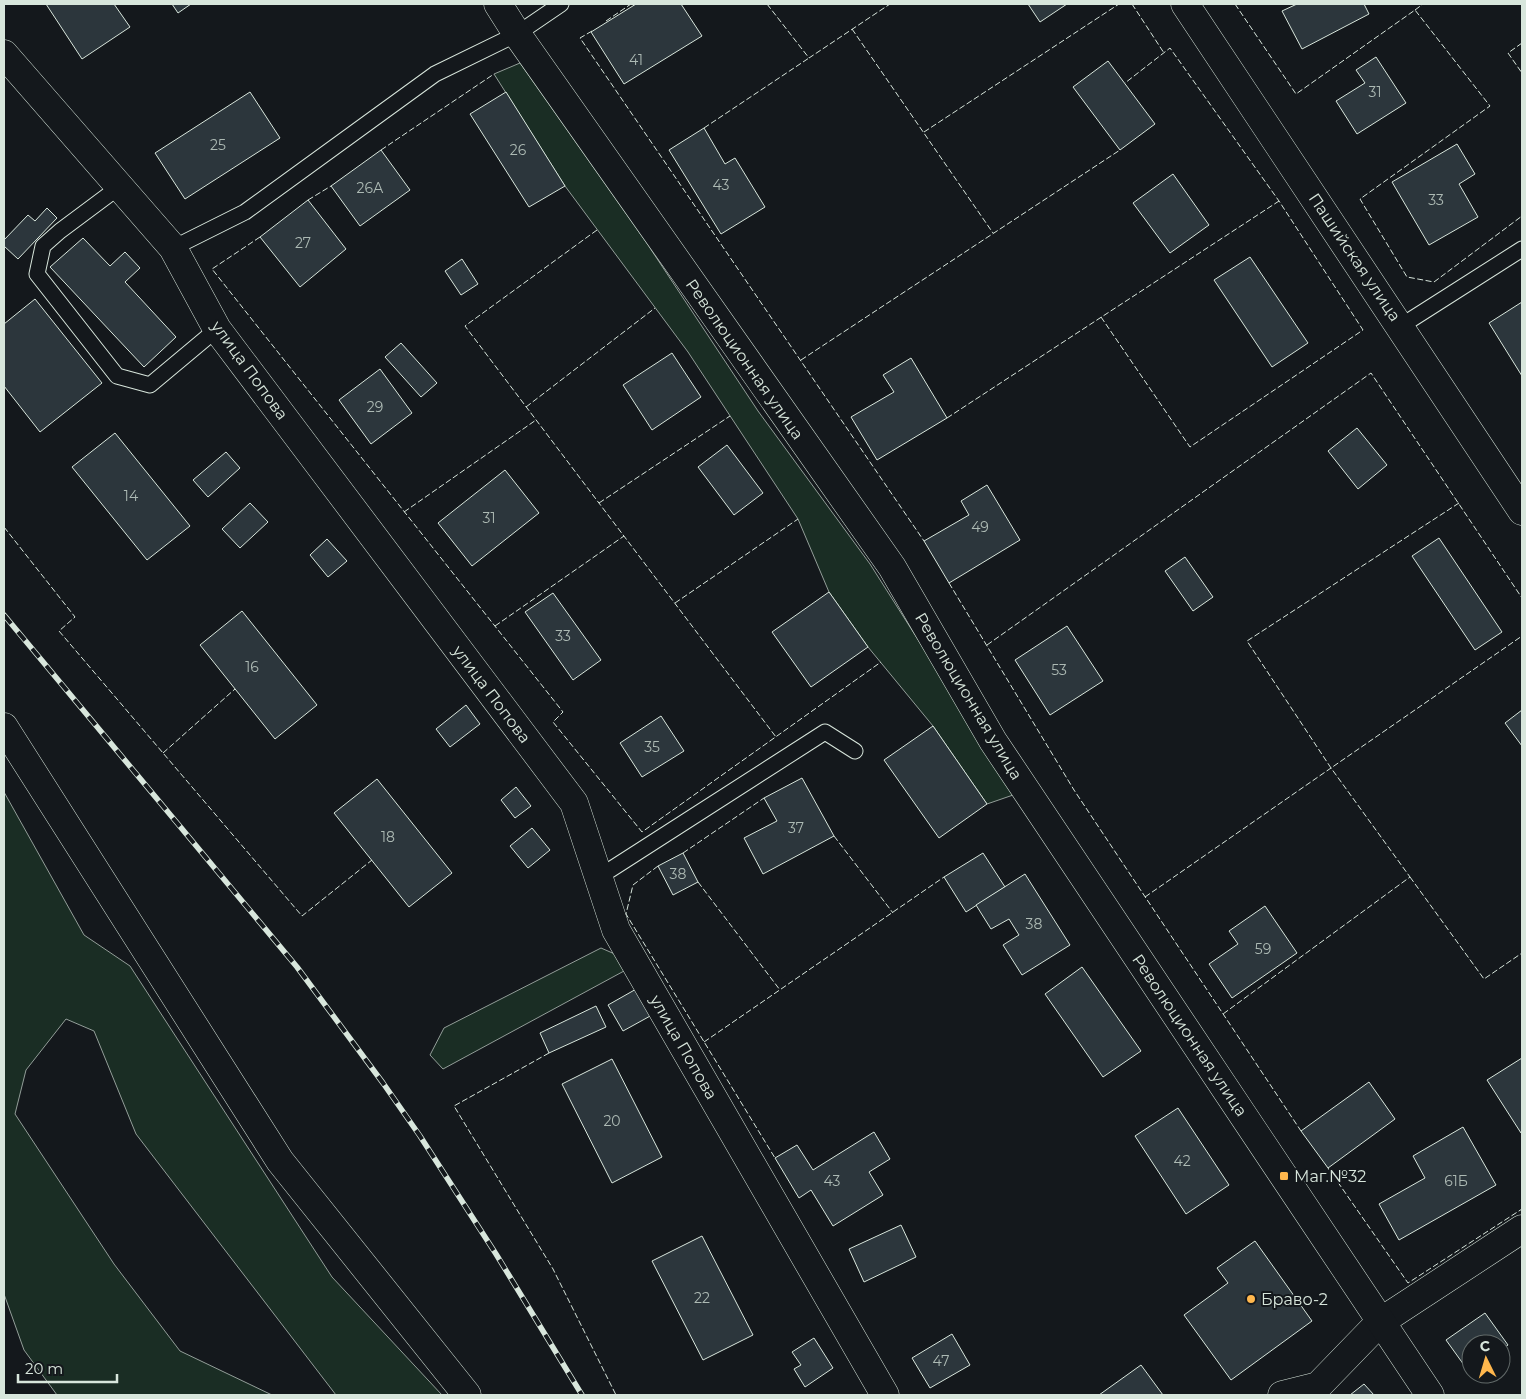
<svg xmlns="http://www.w3.org/2000/svg" width="1526" height="1399" viewBox="0 0 1526 1399" font-family="Montserrat,sans-serif">
	<style>
		.green { fill: #1a2d24; stroke: #939e99 }
		.building { fill: #2c363c; stroke: #d8e6dc }
		.lines { fill: none; stroke-linecap: round; stroke-linejoin: round }
		.service-casing { stroke: #d8e6dc; stroke-width: 17 }
		.minor-casing { stroke: #d8e6dc; stroke-width: 29 }
		.tertiary-casing { stroke: #d8e6dc; stroke-width: 29 }
		.service { stroke: #14181c; stroke-width: 15 }
		.minor { stroke: #14181c; stroke-width: 28 }
		.tertiary { stroke: #14181c; stroke-width: 28 }
		.rail-casing { stroke: #d8e6dc; stroke-width: 5.5 }
		.rail { stroke: #14181c; stroke-width: 4; stroke-dasharray: 11; stroke-linecap: butt }
		.fence { stroke: #d8e6dc; stroke-width: 1; stroke-dasharray: 6 2.5; stroke-linecap: butt }
		.poi-dot { fill: #ffb74d; stroke: #14181c; stroke-width: 2 }
		.labels { text-anchor: middle; stroke-width: 4; stroke-linejoin: round; paint-order: stroke }
		.number-label { font-size: 14px; fill: #adbab4 }
		.street-label { font-size: 16px; fill: #d8e6dc; stroke: #14181c }
		.poi-label { font-size: 16px; fill: #d8e6dc; stroke: #14181c; text-anchor: start }
	</style>
	<rect width="100%" height="100%" fill="#14181c"/>
	<g class="green">
		<path d="M520,63l128,182 110,166 112,153 146,230 -29,10 -54,-78 -65,-79 -39,-55 -31,-73 -110,-167 -123,-166 -71,-112z"/>
		<path d="M4,792l80,143 46,31 202,311 110,118h-106l-200,-261 -42,-103 -28,-12 -40,51 -11,44 99,150 66,87 92,44h-215l-33,-45 -20,-56z"/>
		<path d="M601,948l16,7 7,16 -181,98 -13,-14 14,-27z"/>
	</g>
	<g class="building">
		<path d="M46,4h68l16,23 -48,32z"/>
		<path d="M172,4h19l-13,9z"/>
		<path d="M636,4h45l21,32 -78,48 -33,-52z"/>
		<path d="M1028,4h39l-27,18z"/>
		<path d="M1297,4h67l5,10 -67,35 -20,-38z"/>
		<path d="M1376,57l30,46 -49,31 -21,-33 29,-18 -9,-13z"/>
		<path d="M1108,61l47,63 -35,26 -47,-63z"/>
		<path d="M250,92l30,46 -95,61 -30,-46z"/>
		<path d="M506,92l59,94 -36,21 -59,-93z"/>
		<path d="M704,128l21,36 10,-6 30,49 -44,27 -52,-84z"/>
		<path d="M1457,144l18,30 -16,10 19,33 -49,28 -37,-63z"/>
		<path d="M381,150l29,40 -50,36 -29,-40z"/>
		<path d="M1173,174l36,51 -39,28 -37,-50z"/>
		<path d="M308,200l38,49 -46,38 -40,-50z"/>
		<path d="M47,208l10,10 -39,41 -14,-13v-6l24,-25 7,6z"/>
		<path d="M83,238l27,28 15,-14 15,16 -15,14 51,55 -32,30 -94,-100z"/>
		<path d="M1250,257l58,86 -36,24 -58,-87z"/>
		<path d="M462,259l16,25 -17,11 -16,-24z"/>
		<path d="M35,299l67,84 -62,49 -36,-46v-62z"/>
		<path d="M1522,302v74l-33,-53z"/>
		<path d="M401,343l36,40 -16,14 -36,-40z"/>
		<path d="M672,353l29,44 -49,33 -29,-45z"/>
		<path d="M911,358l36,60 -70,42 -26,-43 43,-25 -11,-17z"/>
		<path d="M380,369l32,44 -41,31 -32,-44z"/>
		<path d="M1357,428l30,37 -29,24 -30,-38z"/>
		<path d="M115,433l75,93 -43,34 -75,-93z"/>
		<path d="M727,445l36,48 -29,22 -36,-48z"/>
		<path d="M226,452l14,16 -32,29 -15,-17z"/>
		<path d="M505,470l34,43 -67,53 -34,-43z"/>
		<path d="M987,485l33,55 -71,43 -25,-42 45,-26 -8,-14z"/>
		<path d="M250,503l18,19 -28,26 -18,-19z"/>
		<path d="M1439,538l63,94 -27,18 -63,-94z"/>
		<path d="M327,539l20,22 -19,16 -18,-22z"/>
		<path d="M1185,557l28,40 -20,14 -28,-40z"/>
		<path d="M829,592l39,55 -57,40 -39,-55z"/>
		<path d="M553,593l48,67 -28,20 -48,-68z"/>
		<path d="M242,611l75,94 -42,34 -75,-94z"/>
		<path d="M1067,626l36,55 -53,34 -35,-55z"/>
		<path d="M466,705l14,19 -30,23 -14,-18z"/>
		<path d="M1522,710v36l-17,-23z"/>
		<path d="M661,716l23,35 -42,26 -22,-34z"/>
		<path d="M933,726l54,78 -48,34 -55,-78z"/>
		<path d="M802,778l32,58 -71,38 -19,-36 33,-17 -13,-23z"/>
		<path d="M377,779l75,94 -43,34 -75,-94z"/>
		<path d="M516,787l15,19 -16,12 -14,-18z"/>
		<path d="M532,828l18,22 -22,18 -18,-22z"/>
		<path d="M683,853l15,29 -25,13 -15,-29z"/>
		<path d="M983,853l22,34 -39,25 -22,-35z"/>
		<path d="M1025,874l45,71 -48,30 -19,-30 16,-10 -10,-16 -18,10 -15,-24z"/>
		<path d="M1265,906l32,47 -65,45 -23,-34 29,-20 -9,-13z"/>
		<path d="M1082,967l59,84 -38,26 -58,-83z"/>
		<path d="M638,988l14,27 -29,16 -15,-26z"/>
		<path d="M596,1006l10,21 -57,26 -9,-20z"/>
		<path d="M1522,1058v75h-1l-34,-53z"/>
		<path d="M612,1059l50,98 -50,26 -50,-99z"/>
		<path d="M1369,1082l26,37 -67,49 -27,-37z"/>
		<path d="M1178,1108l51,77 -43,29 -51,-78z"/>
		<path d="M1463,1127l33,58 -97,55 -20,-36 46,-26 -12,-22z"/>
		<path d="M874,1132l16,27 -21,13 14,23 -50,31 -22,-36 -12,8 -24,-40 22,-13 16,25z"/>
		<path d="M901,1225l15,32 -52,25 -15,-33z"/>
		<path d="M702,1236l51,99 -50,25 -51,-99z"/>
		<path d="M1255,1241l57,80 -81,59 -47,-65 44,-32 -11,-15z"/>
		<path d="M1485,1313l23,32 -7,5v-6h-30v27l-2,1 -23,-32z"/>
		<path d="M952,1334l18,31 -40,23 -18,-30z"/>
		<path d="M814,1338l19,30 -28,19 -11,-18 7,-4 -9,-13z"/>
		<path d="M1141,1365l22,30h-64z"/>
		<path d="M1364,1384l10,11h-24z"/>
	</g>
	<g class="lines">
		<defs>
			<g id="service">
				<path d="M119,187l-59,44 -17,15 -6,28 80,102 33,9 67,-56"/>
				<path d="M173,248l72,-36 190,-138 82,-40 44,-30"/>
				<path d="M1401,326l121,-77"/>
				<path d="M599,877l226,-145 30,19"/>
			</g>
			<g id="minor">
				<path d="M1185,4l337,507"/>
				<path d="M4,54l169,194 44,81 357,474 42,127 269,465"/>
				<path d="M4,727l276,434 187,234"/>
				<path d="M1282,1395l36,-9 62,-64 142,-93"/>
			</g>
			<path id="tertiary" d="M498,4l19,30 375,533 101,174 437,654"/>
		</defs>
		<use href="#service" class="service-casing"/>
		<use href="#minor" class="minor-casing"/>
		<use href="#tertiary" class="tertiary-casing"/>
		<use href="#service" class="service"/>
		<use href="#minor" class="minor"/>
		<use href="#tertiary" class="tertiary"/>
		<defs>
			<path id="rail" d="M4,615l293,352 86,116 37,53 76,118 86,141"/>
		</defs>
		<use href="#rail" class="rail-casing"/>
		<use href="#rail" class="rail"/>
		<g class="fence">
			<path d="M767,4l42,54 81,-54"/>
			<path d="M1132,4l32,49"/>
			<path d="M1235,4l61,90 119,-84 75,96 -130,93 47,78 27,5 88,-66"/>
			<path d="M1415,10l8,-6"/>
			<path d="M606,21l25,-17"/>
			<path d="M852,29l141,204"/>
			<path d="M592,31l-12,7 344,503"/>
			<path d="M1522,43l-14,10 14,20"/>
			<path d="M704,128l105,-70"/>
			<path d="M924,132l195,-128"/>
			<path d="M381,150l113,-76"/>
			<path d="M308,200l23,-14"/>
			<path d="M597,230l-132,96 311,411"/>
			<path d="M260,237l-48,32 351,443 -10,10 89,110 239,-170"/>
			<path d="M1101,317l89,130 173,-117 -84,-129 -109,-153 -45,35"/>
			<path d="M801,360l319,-210"/>
			<path d="M526,407l129,-99"/>
			<path d="M947,418l332,-217"/>
			<path d="M599,503l131,-87"/>
			<path d="M1459,503l-212,138 84,127 191,-132"/>
			<path d="M404,512l132,-92"/>
			<path d="M4,527l71,90 -16,14 243,285 70,-56"/>
			<path d="M949,583l125,207 227,341"/>
			<path d="M675,603l123,-84"/>
			<path d="M495,626l129,-90"/>
			<path d="M987,645l384,-272 151,225"/>
			<path d="M163,753l72,-64"/>
			<path d="M834,836l59,77"/>
			<path d="M683,853l81,-55"/>
			<path d="M658,866l-25,19 -7,29 149,244"/>
			<path d="M1410,877l74,102 38,-26"/>
			<path d="M698,882l82,108"/>
			<path d="M1145,897l186,-129 79,109 -187,137"/>
			<path d="M704,1042l240,-165"/>
			<path d="M549,1053l-95,53 99,163 63,126"/>
			<path d="M1328,1168l80,115 114,-74"/>
		</g>
	</g>
	<g class="poi-dot">
		<rect x="1279" y="1171" width="10" height="10" rx="2.5"/>
		<circle cx="1251" cy="1299" r="5"/>
	</g>
	<g class="labels">
		<g class="number-label">
			<text x="636" y="65">41</text>
			<text x="1375" y="97">31</text>
			<text x="218" y="150">25</text>
			<text x="518" y="155">26</text>
			<text x="721" y="190">43</text>
			<text x="370" y="193">26А</text>
			<text x="1436" y="205">33</text>
			<text x="303" y="248">27</text>
			<text x="375" y="412">29</text>
			<text x="131" y="501">14</text>
			<text x="489" y="523">31</text>
			<text x="980" y="532">49</text>
			<text x="563" y="641">33</text>
			<text x="252" y="672">16</text>
			<text x="1059" y="675">53</text>
			<text x="652" y="752">35</text>
			<text x="796" y="833">37</text>
			<text x="388" y="842">18</text>
			<text x="678" y="879">38</text>
			<text x="1034" y="929">38</text>
			<text x="1263" y="954">59</text>
			<text x="612" y="1126">20</text>
			<text x="1182" y="1166">42</text>
			<text x="832" y="1186">43</text>
			<text x="1456" y="1186">61Б</text>
			<text x="702" y="1303">22</text>
			<text x="941" y="1366">47</text>
		</g>
		<g class="street-label">
			<text transform="translate(1355 257) rotate(56)" y="6">Пашийская улица</text>
			<text transform="translate(745 359) rotate(55)" y="6">Революционная улица</text>
			<text transform="translate(250 370) rotate(54)" y="6">улица Попова</text>
			<text transform="translate(492 694) rotate(53)" y="6">улица Попова</text>
			<text transform="translate(969 696) rotate(59)" y="6">Революционная улица</text>
			<text transform="translate(1190 1035) rotate(56)" y="6">Революционная улица</text>
			<text transform="translate(684 1047) rotate(60)" y="6">улица Попова</text>
		</g>
		<g class="poi-label">
			<text x="1294" y="1182">Маг.№32</text>
			<text x="1261" y="1305">Браво-2</text>
		</g>
	</g>
	<rect width="1526" height="1399" fill="none" stroke="#d8e6dc" stroke-width="10"/>
	<g transform="translate(1486 1359) rotate(355)"><circle r="24" fill="#14181c" stroke="#626a69"/>
	<path d="M0-4L9 19L0 12L-9 19Z" fill="#ffb74d"/>
	<text y="-8" font-size="14" font-weight="bold" text-anchor="middle" fill="#d8e6dc">С</text>
	</g>
	<path d="M18 1374v8h99v-8" fill="none" stroke="#d8e6dc" stroke-width="2.5"/>
	<text x="25" y="1374" font-size="15" fill="#d8e6dc" stroke="#14181c" stroke-width="4" paint-order="stroke">20 m</text>
</svg>
